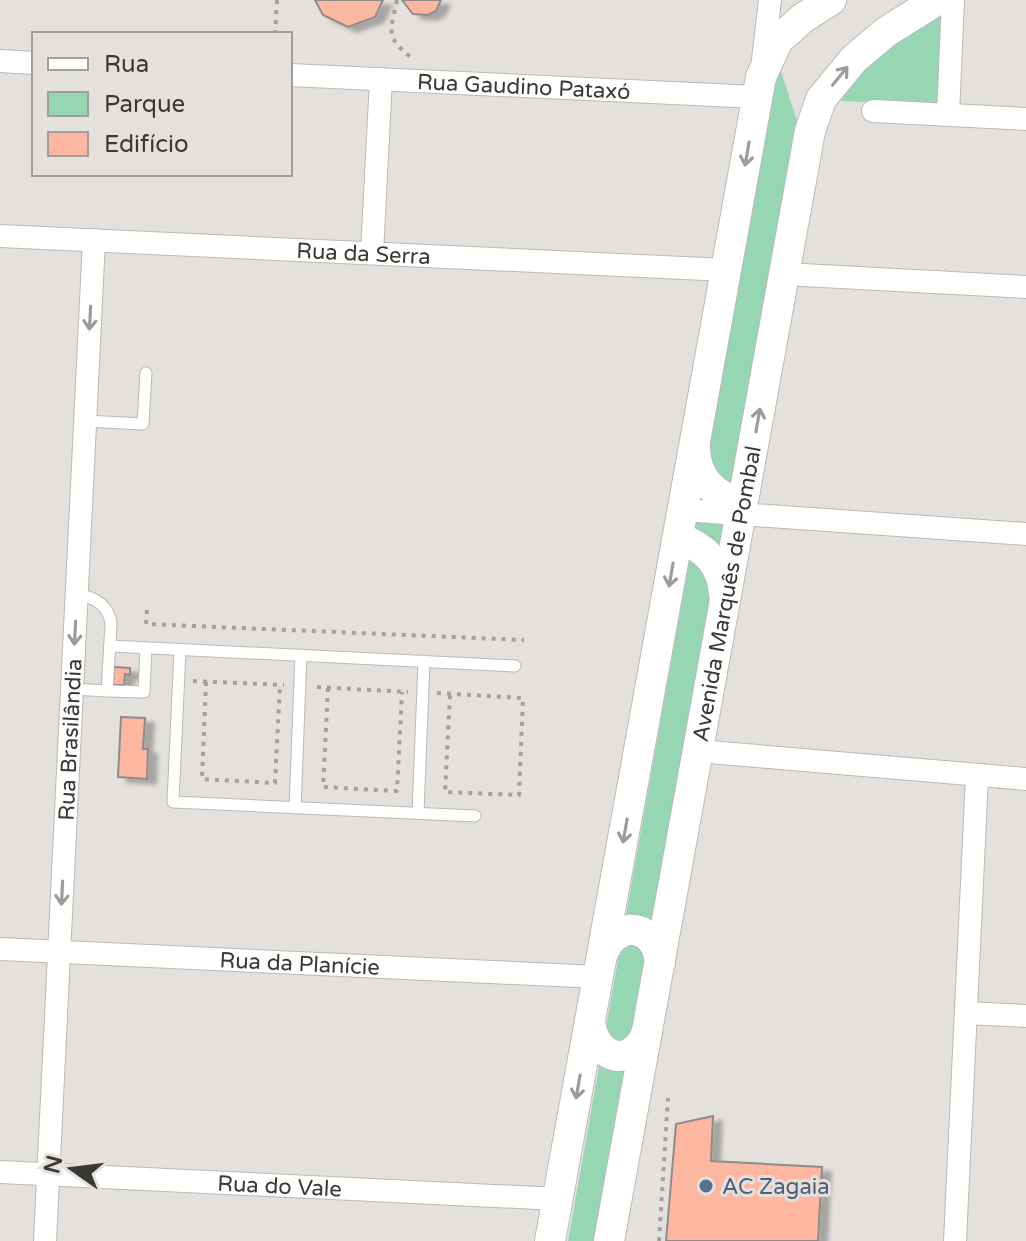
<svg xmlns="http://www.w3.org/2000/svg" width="1026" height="1241" viewBox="0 0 1026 1241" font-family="'Varela Round',sans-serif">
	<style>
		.green { fill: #96d6b3 }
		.building { fill: #fdb6a0; stroke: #908b8a; stroke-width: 2; filter: url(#shadow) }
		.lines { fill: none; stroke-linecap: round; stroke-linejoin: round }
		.service-casing { stroke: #bcb9b5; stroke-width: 13 }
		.minor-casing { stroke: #bcb9b5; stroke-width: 24 }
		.secondary-casing { stroke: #bcb9b5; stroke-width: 32 }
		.path { stroke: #a3a19e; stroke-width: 4; stroke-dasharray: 4 6; stroke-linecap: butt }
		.service { stroke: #fff; stroke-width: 11 }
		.minor { stroke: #fff; stroke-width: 22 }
		.secondary { stroke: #fff; stroke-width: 30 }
		.oneway { stroke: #9c9c9b }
		.service-dot { fill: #5c6f8a; stroke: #e4e1dd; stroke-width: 3 }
		.labels { text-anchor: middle; stroke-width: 6; stroke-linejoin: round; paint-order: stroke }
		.street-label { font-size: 22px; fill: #393837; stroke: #e4e1dd }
		.service-label { font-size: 22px; fill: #4e5e75; stroke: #e4e1dd; text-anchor: start }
	</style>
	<defs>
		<filter id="shadow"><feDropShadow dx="9" dy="5" stdDeviation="2" flood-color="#0004"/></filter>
	</defs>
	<rect width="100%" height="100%" fill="#e4e1dd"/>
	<g class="green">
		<path d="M944,10l-6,95 -97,-4 22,-36z"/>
		<path d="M778,62l22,68 -202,1111h-30z"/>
	</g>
	<g class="building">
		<path d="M315,0h68l-8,17 -27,10 -25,-12z"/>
		<path d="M402,0h39l-5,11 -8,4 -15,-1z"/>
		<path d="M114,667l16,1v7l-5,-1 -1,11h-11z"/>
		<path d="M121,717l24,1 -2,31h5l-1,30 -29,-2z"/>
		<path d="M713,1116l-2,45 111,6 -4,74h-152l10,-117z"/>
	</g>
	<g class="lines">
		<defs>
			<g id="service">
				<path d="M85,421l58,3 3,-51"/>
				<path d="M110,646l405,20"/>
				<path d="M180,650l-7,152 302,14"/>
				<path d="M72,689l35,2 4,-67c-2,-19 -17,-27 -34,-30"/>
				<path d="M107,691l37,1 2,-44"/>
				<path d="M295,808l6,-153"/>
				<path d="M418,813l6,-152"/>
			</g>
			<g id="minor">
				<path d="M763,60l7,-60"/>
				<path d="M0,61l34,2"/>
				<path id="s1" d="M290,75l467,22"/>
				<path d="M873,111l153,8"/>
				<path d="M948,115l5,-115"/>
				<path id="s2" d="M0,236l726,34"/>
				<path d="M372,253l9,-174"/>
				<path d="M784,274l242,13"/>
				<path d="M683,510l343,24"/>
				<path d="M698,751l328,28"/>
				<path id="s3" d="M0,949l598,28"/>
				<path d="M966,1013l60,3"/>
				<path id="s4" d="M0,1172l558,27"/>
				<path id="s5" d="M45,1241l49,-1001"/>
				<path d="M955,1241l22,-464"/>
			</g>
			<g id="secondary">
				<path d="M695,449c1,31 20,46 47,56"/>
				<path d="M678,537c27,11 44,26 46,57"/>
				<path d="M603,953c15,-36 54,-28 57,10"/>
				<path d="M590,1022c5,38 42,48 57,10"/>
				<path d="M550,1241l211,-1164 17,-37 25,-22 28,-18"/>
				<path id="s6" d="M609,1241l201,-1110 11,-32 33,-40 32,-27 51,-32"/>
			</g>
		</defs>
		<use href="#service" class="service-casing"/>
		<use href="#minor" class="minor-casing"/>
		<use href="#secondary" class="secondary-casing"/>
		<g class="path">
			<path d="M397,0c-7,33 -12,37 16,59"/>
			<path d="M275,34l2,-34"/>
			<path d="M147,610l-1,14 378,16"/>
			<path d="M193,681l91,4"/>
			<path d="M206,682l-4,97 73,4 5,-98"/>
			<path d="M317,687l91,5"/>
			<path d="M328,688l-5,99 74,4 5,-99"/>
			<path d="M437,693l86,5 -4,97 -74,-3 5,-98"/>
			<path d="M659,1241l9,-143"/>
		</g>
		<use href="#service" class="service"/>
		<use href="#minor" class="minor"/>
		<use href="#secondary" class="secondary"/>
	</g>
	<defs><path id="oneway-shaft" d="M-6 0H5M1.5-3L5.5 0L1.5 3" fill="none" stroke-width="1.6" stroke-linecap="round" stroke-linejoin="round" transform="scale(2)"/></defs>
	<g class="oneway">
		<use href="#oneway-shaft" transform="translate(840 76) rotate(-51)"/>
		<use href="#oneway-shaft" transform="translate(747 154) rotate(100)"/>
		<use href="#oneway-shaft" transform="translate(90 318) rotate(93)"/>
		<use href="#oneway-shaft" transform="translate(758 420) rotate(-80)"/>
		<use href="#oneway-shaft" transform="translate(671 575) rotate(100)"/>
		<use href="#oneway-shaft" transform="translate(75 633) rotate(93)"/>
		<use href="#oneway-shaft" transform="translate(625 831) rotate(100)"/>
		<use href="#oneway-shaft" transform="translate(62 893) rotate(93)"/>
		<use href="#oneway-shaft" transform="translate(578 1087) rotate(100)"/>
	</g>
	<circle class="service-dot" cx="706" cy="1186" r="8"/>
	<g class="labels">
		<g class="street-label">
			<text dy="8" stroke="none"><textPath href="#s1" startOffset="234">Rua Gaudino Pataxó</textPath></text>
			<text dy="8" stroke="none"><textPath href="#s2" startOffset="364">Rua da Serra</textPath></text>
			<text dy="8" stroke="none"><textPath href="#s6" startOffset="658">Avenida Marquês de Pombal</textPath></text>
			<text dy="8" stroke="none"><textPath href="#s5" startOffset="502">Rua Brasilândia</textPath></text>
			<text dy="8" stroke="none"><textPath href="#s3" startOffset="300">Rua da Planície</textPath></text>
			<text dy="8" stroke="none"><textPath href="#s4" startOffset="280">Rua do Vale</textPath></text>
		</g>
		<g class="service-label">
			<text x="722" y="1194">AC Zagaia</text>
		</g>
	</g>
	<rect x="32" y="32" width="260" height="144" fill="#e4e1dd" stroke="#a09d9b" stroke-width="2"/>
	<rect x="48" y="58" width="40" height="12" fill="#ffffff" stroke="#a09d9b" stroke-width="2"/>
	<text x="104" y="72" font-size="24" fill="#393837">Rua</text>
	<rect x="48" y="92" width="40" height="24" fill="#96d6b3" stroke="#a09d9b" stroke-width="2"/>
	<text x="104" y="112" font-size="24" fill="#393837">Parque</text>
	<rect x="48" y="132" width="40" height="24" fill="#fdb6a0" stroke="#a09d9b" stroke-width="2"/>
	<text x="104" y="152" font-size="24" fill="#393837">Edifício</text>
	<g transform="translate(72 1169) rotate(284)" stroke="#e4e1dd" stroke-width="6" paint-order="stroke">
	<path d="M0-6L14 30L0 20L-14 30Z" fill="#393837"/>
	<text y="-12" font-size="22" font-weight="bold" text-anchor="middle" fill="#393837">N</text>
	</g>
</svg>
